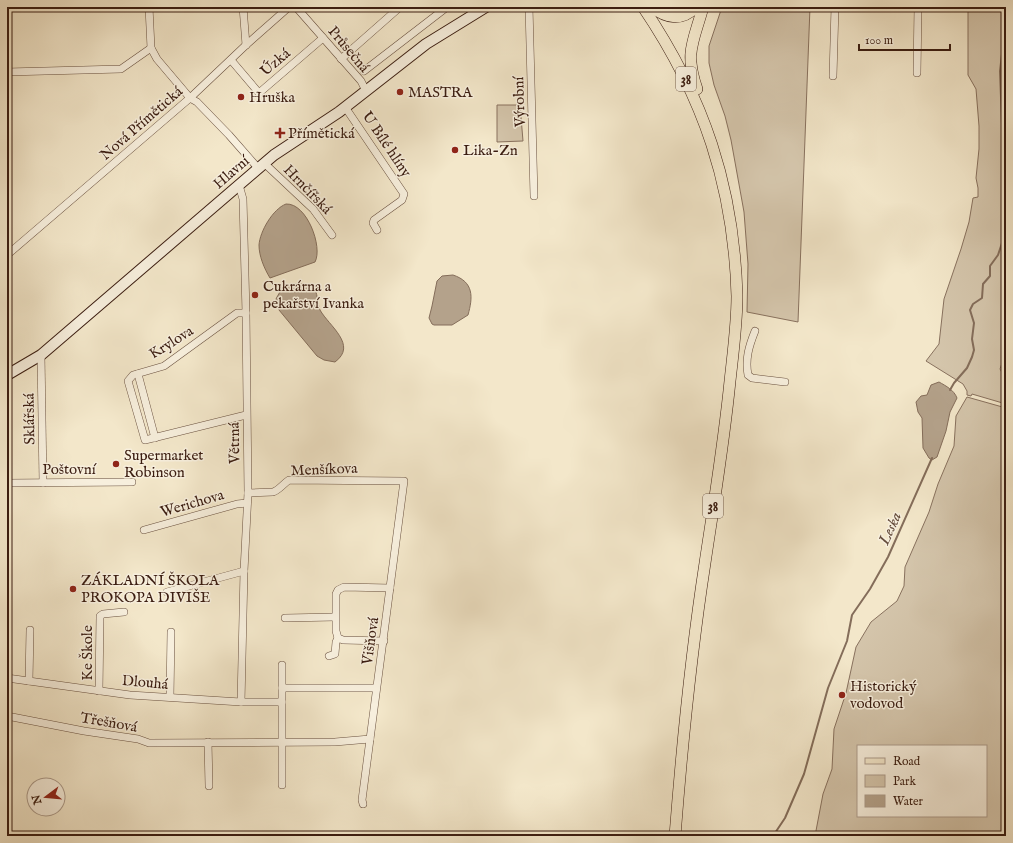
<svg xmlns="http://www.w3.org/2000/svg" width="1013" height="843" viewBox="0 0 1013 843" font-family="'IM FELL English',serif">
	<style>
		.green { fill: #d4c5ab; stroke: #88715e; fill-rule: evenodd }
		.water { fill: #b4a28b; stroke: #846d5a }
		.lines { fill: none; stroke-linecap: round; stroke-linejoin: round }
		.stream { stroke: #846d5a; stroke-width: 2 }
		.street-casing { stroke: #69503f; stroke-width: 8 }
		.secondary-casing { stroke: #3b1d11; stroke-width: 12 }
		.primary-casing { stroke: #3b1d11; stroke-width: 12 }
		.street { stroke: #f7efdd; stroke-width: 7 }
		.secondary { stroke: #f7efdd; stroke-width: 10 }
		.primary { stroke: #f3e7ca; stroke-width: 11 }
		.poi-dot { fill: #8f2418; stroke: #f7efdd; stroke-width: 1.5 }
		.labels { text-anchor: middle; stroke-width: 3; stroke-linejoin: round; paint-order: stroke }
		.shield { fill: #f7efdd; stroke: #735c4e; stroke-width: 1 }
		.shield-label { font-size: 14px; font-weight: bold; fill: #3b1d11 }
		.street-label { font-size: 15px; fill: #3b1d11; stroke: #f7efdd }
		.poi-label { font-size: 15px; fill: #3b1d11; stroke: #f7efdd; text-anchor: start }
		.water-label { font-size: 16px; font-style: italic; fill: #654c3c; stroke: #f7efdd }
	</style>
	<rect width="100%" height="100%" fill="#f3e7ca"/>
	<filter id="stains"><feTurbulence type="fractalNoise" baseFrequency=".005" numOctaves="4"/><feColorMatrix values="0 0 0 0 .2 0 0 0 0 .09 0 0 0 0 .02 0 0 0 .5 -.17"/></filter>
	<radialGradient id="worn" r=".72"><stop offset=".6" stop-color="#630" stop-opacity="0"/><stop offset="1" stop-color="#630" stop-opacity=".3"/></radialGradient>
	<g class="green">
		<path d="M722,7h88l-12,315 -51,-10 1,-48 -4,-52 -13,-72 -6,-24 -11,-31 -5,-22v-17z"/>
		<path d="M968,7h38v351l-2,-1 -4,12 6,11v24l-34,-10 -1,2 -4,-1v-4l-4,-7 -37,-23 13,-17 5,-45 17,-50 8,-27 4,-24 5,-1v-9l-2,-10 3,-29v-23l-3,-37 -8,-14z"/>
		<path d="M497,105h23l3,36 -26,1z"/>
		<path d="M967,397l39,11v428h-191l8,-42 9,-25 2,-40 12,-36 10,-46 15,-25 26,-21 7,-15 1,-19 24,-55 9,-28 16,-38 2,-30zM858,746h128v70h-128z"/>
	</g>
	<g class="water">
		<path d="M286,204c21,-1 37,43 29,58l-45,16c-6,-10 -11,-22 -11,-33 1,-14 14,-36 27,-41z"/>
		<path d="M453,275c21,7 20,22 15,40l-16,10h-18l-2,-1 -3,-6 3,-12 5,-25 5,-5z"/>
		<path d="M295,284c6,0 14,-1 18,3 5,4 4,17 7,23 9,16 38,35 15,52l-11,-2 -7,-4 -38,-46 -3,-11c5,-10 8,-13 19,-15z"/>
		<path d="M939,382c7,4 15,8 18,16l-7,14 -4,19 -9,26 -5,3 -3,-2 -6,-10 -1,-30 -4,-6 -2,-10 5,-6 6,-1 4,-10z"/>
	</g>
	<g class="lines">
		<g class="stream">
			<path d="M1005,7l-3,16 2,10 -2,6v15l-2,17 2,53 4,27"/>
			<path d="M1006,208v5"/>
			<path d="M950,390l4,-7 13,-15 5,-11 2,-7 -2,-11 2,-16 -4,-13 3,-6 9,-6 1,-14 7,-8v-10l8,-11 8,-24"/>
			<path d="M773,836l12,-18 19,-44 24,-86 19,-47 5,-26 18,-26 18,-32 44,-99"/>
		</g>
		<defs>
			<g id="street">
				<path d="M149,7l2,41 6,11 33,39 7,4 32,33 29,33"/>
				<path d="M243,7l3,38"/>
				<path d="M296,7l65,74 5,10"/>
				<path d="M529,7l5,189"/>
				<path d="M341,59l59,-52"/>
				<path d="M231,60l28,33 64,-55"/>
				<path d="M364,71l83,-64"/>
				<path d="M7,72l114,-3 30,-21"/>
				<path d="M917,73l1,-66"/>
				<path d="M833,76l2,-69"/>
				<path d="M345,107l59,87 -2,6 -28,20 -1,3 4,7"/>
				<path d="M264,163l49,46 19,26"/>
				<path d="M239,185l4,14 3,114 2,180 -4,78 -3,131"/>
				<path d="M7,255l183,-157 56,-53 43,-38"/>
				<path d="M246,313h-9l-73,53 -31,9 -5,6 17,59 101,-25"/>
				<path d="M755,331c-6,15 -10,28 -7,44l4,3 33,4"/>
				<path d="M41,355l2,128"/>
				<path d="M138,374l17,64"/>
				<path d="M7,483l125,-1"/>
				<path d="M248,493l25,-1c6,-2 10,-8 16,-12l115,1 -42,319 1,4"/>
				<path d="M144,530l93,-26 10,-1"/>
				<path d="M167,592l77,-21"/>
				<path d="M285,618l50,-1"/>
				<path d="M384,641l-41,-1 -5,-2 -2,-7v-37l2,-4 6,-3 46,1"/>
				<path d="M329,656l6,-2 1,-12 2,-4"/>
				<path d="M282,665v120"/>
				<path d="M7,678l123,17 111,7h41"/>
				<path d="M29,681l1,-51"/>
				<path d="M282,688h94"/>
				<path d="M99,691l1,-75 3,-2 21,-2"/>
				<path d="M170,697l1,-65"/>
				<path d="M7,716l77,15 54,8 11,4 186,-1 35,-3"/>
				<path d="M208,742l1,44"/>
			</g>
			<path id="secondary" d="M7,375l34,-20 233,-200 65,-43 87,-68 60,-37"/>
			<g id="primary">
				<path d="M643,7c61,90 91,180 94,289 0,28 -4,57 -7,85 -6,61 -16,122 -25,182 -14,91 -23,182 -30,273"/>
				<path d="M652,7c15,12 30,14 44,0"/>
				<path d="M697,89c-13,-37 -3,-48 6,-82"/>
			</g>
		</defs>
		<use href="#street" class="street-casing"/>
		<use href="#secondary" class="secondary-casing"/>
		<use href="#primary" class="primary-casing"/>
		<use href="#street" class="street"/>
		<use href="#secondary" class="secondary"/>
		<use href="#primary" class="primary"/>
	</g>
	<g class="poi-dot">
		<circle cx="400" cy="92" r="4"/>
		<circle cx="241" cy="97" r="4"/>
		<path d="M278 127h4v4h4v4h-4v4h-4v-4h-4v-4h4z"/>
		<circle cx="455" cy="150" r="4"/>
		<circle cx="255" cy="295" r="4"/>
		<circle cx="116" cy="464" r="4"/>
		<circle cx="73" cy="589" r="4"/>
		<circle cx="842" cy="695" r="4"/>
	</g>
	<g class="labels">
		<g class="shield">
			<rect x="676" y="67" width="20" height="24" rx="3"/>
			<rect x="703" y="494" width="20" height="24" rx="3"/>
		</g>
		<g class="shield-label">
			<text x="686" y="84">38</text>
			<text x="713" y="511">38</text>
		</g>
		<g class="street-label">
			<text transform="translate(349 49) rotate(50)" y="5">Průsečná</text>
			<text transform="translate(275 62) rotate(-41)" y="5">Úzká</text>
			<text transform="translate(519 102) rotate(-92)" y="5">Výrobní</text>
			<text transform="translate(141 123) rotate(-41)" y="5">Nová Přímětická</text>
			<text transform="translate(387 144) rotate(56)" y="5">U Bílé hlíny</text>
			<text transform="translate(231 172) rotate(-41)" y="5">Hlavní</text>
			<text transform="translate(308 189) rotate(46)" y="5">Hrnčířská</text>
			<text transform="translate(171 342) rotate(-32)" y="5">Krylova</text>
			<text transform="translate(29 419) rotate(-91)" y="5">Sklářská</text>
			<text transform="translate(234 443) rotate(-91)" y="5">Větrná</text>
			<text x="69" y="474">Poštovní</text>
			<text transform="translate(324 469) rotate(-2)" y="5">Menšíkova</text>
			<text transform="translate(192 503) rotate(-16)" y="5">Werichova</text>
			<text transform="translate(370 641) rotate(-82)" y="5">Višňová</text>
			<text transform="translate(87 653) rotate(-90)" y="5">Ke Škole</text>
			<text transform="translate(145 682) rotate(5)" y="5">Dlouhá</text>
			<text transform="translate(109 722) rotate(10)" y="5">Třešňová</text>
		</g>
		<g class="poi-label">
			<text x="408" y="97">MASTRA</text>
			<text x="249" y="102">Hruška</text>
			<text x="288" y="138">Přímětická</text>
			<text x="463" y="155">Lika-Zn</text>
			<text x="263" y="291">Cukrárna a<tspan x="263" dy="17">pekařství Ivanka</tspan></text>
			<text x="124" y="460">Supermarket<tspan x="124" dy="17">Robinson</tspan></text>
			<text x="81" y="585">ZÁKLADNÍ ŠKOLA<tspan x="81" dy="17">PROKOPA DIVIŠE</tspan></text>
			<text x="850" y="691">Historický<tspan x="850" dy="17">vodovod</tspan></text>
		</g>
		<g class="water-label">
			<text transform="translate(889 528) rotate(-66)" y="6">Leska</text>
		</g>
	</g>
	<rect width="1013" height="843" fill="none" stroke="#f3e7ca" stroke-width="24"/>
	<rect x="8" y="8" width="997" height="827" fill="none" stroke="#3b1d11" stroke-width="2"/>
	<rect x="12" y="12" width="989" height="819" fill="none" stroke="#3b1d11"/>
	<rect x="857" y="745" width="130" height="72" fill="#f7efdd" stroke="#ac9b8b"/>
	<rect x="865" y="758" width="20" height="6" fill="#f3e7ca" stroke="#ac9b8b"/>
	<text x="893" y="765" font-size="12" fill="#3b1d11">Road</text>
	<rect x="865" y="775" width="20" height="12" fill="#d4c5ab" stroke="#ac9b8b"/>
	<text x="893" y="785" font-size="12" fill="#3b1d11">Park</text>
	<rect x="865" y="795" width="20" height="12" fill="#b4a28b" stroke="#ac9b8b"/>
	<text x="893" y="805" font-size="12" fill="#3b1d11">Water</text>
	<g transform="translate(46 797) rotate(254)"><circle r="19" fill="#f7efdd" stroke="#ac9b8b"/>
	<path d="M0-3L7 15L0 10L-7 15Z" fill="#8f2418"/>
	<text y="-6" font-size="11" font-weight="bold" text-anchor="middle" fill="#3b1d11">N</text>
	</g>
	<path d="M859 44v6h91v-6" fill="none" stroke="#3b1d11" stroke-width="2"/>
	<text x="865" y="44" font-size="12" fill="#3b1d11" stroke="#f7efdd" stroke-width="3" paint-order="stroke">100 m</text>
	<rect width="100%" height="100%" filter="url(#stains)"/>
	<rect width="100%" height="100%" fill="url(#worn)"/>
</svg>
